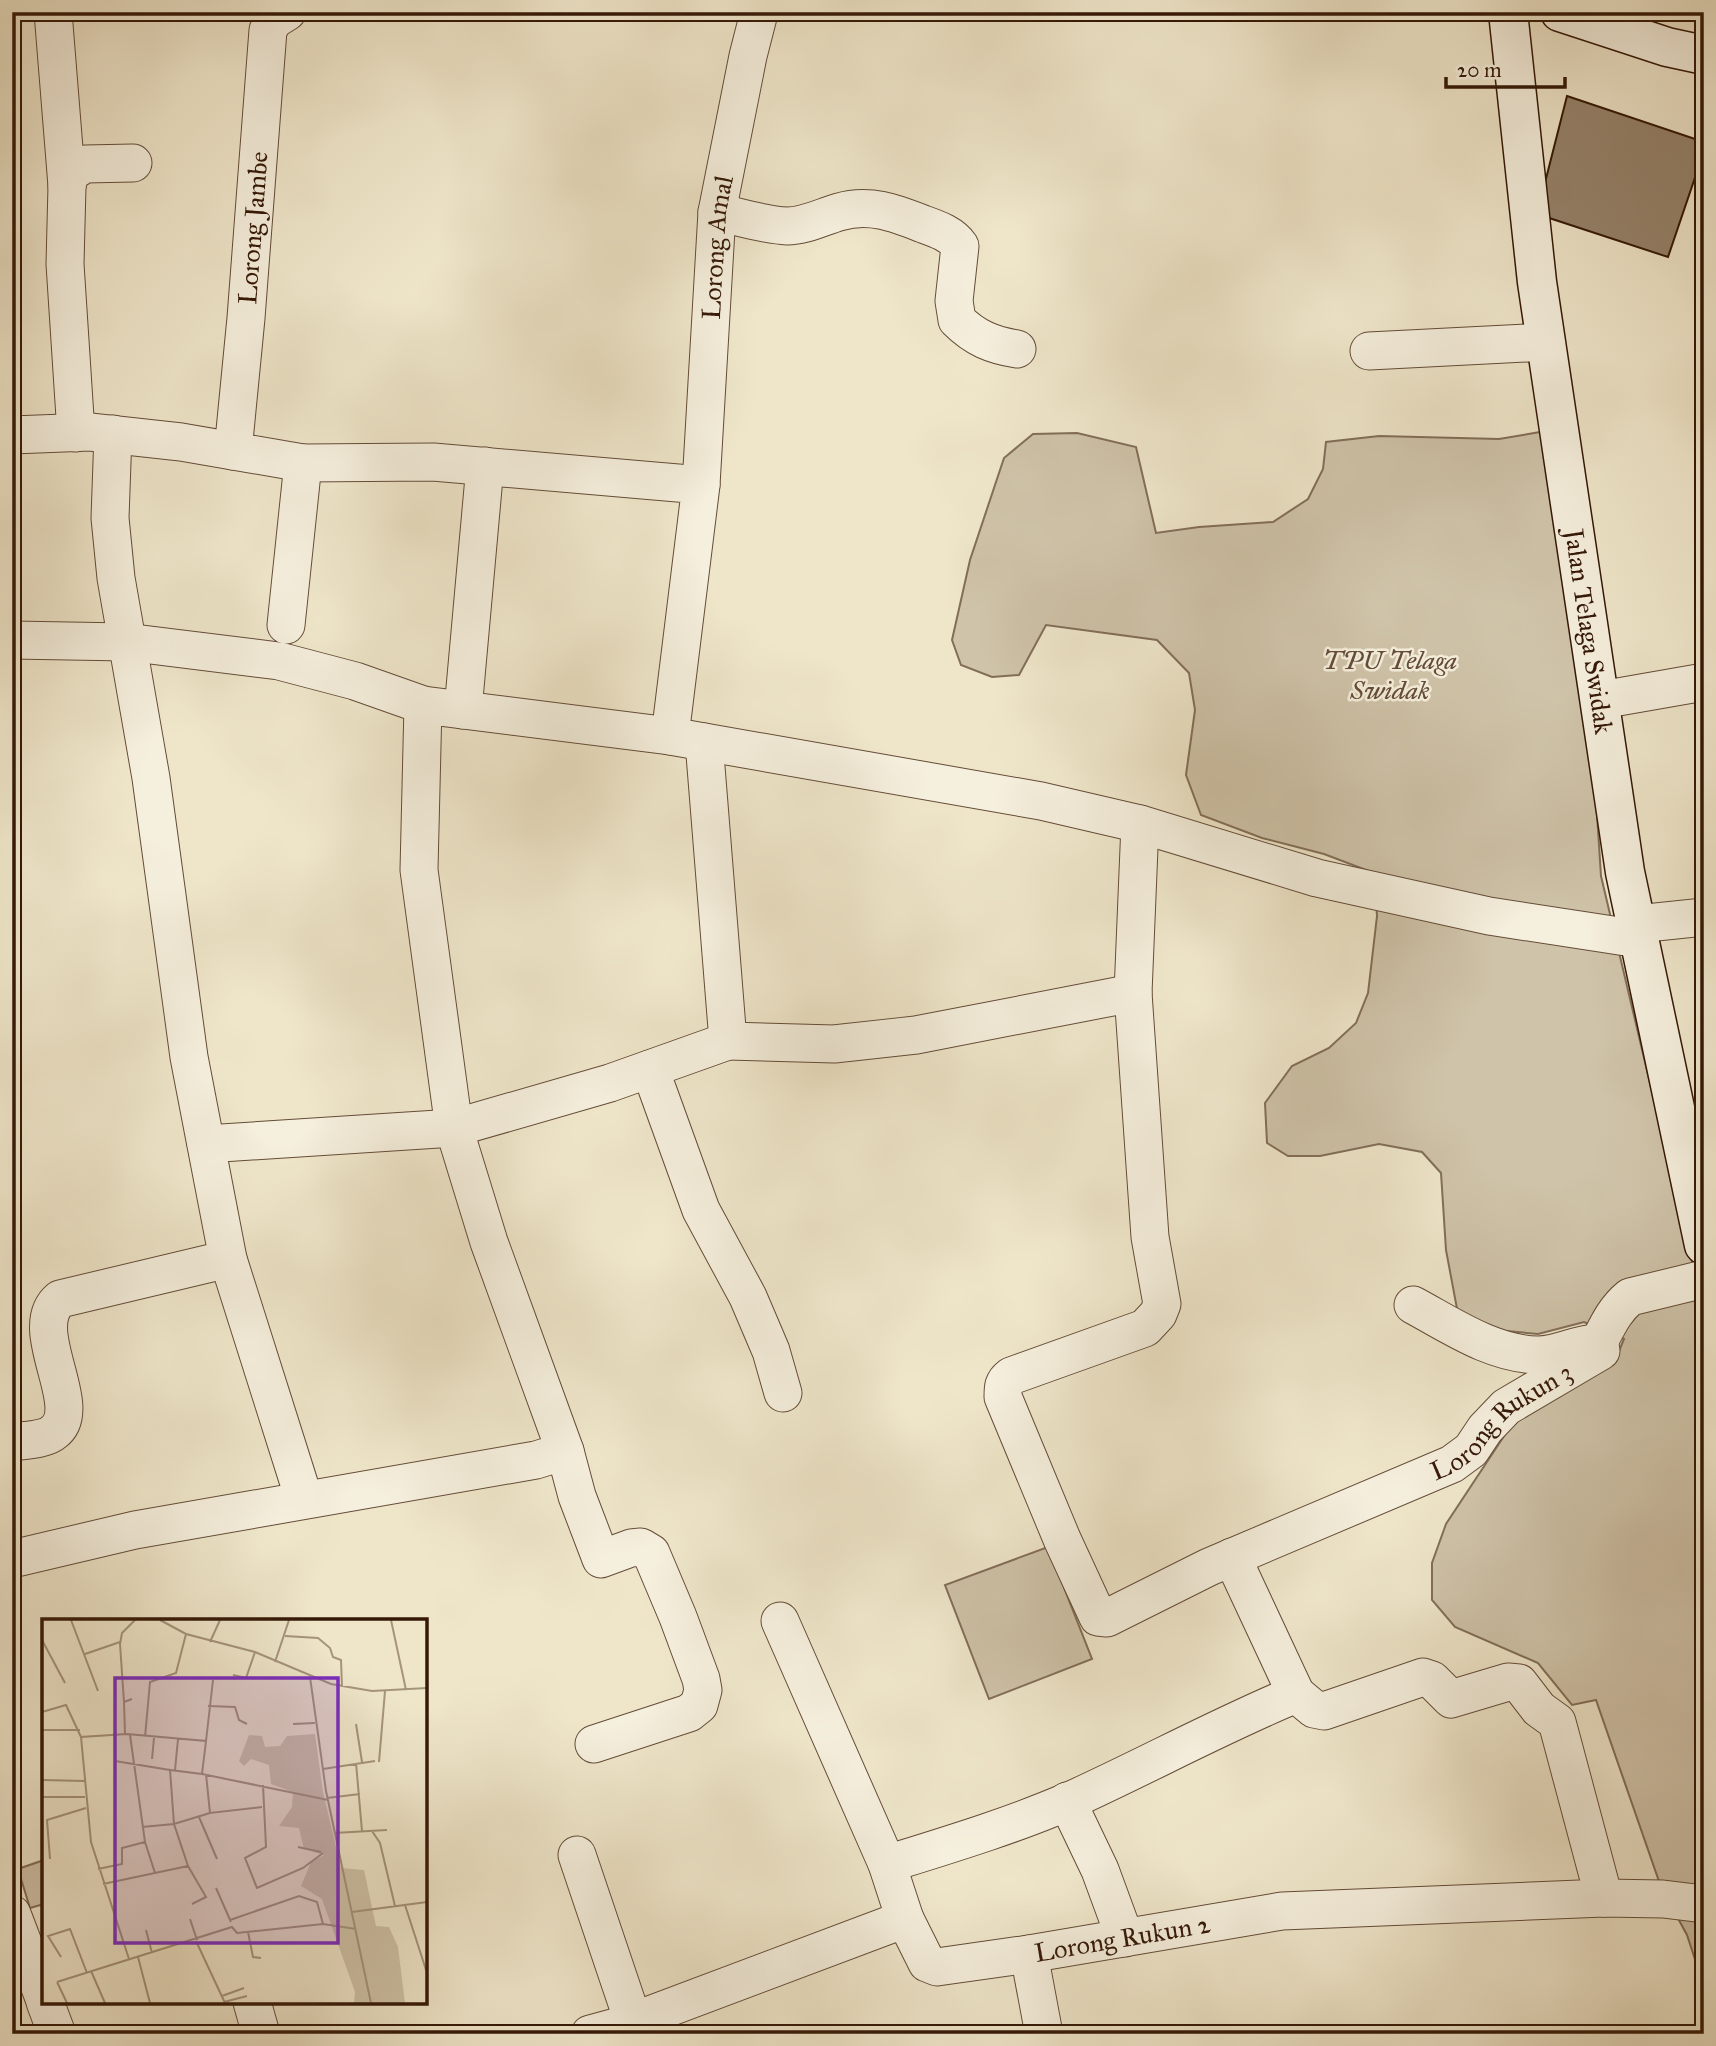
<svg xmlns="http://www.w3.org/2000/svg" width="1716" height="2046" viewBox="0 0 1716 2046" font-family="'IM FELL Great Primer',serif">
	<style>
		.green { fill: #cfc3a9; stroke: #826e58; stroke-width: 2 }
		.building { fill: #96836c; stroke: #351807; stroke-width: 2 }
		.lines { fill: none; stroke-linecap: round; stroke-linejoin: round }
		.street-casing { stroke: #644c38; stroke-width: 39 }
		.secondary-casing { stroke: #351807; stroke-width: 41 }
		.street { stroke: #f5efdd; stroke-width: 37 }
		.secondary { stroke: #f5efdd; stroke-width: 38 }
		.labels { text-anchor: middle; stroke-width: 5; stroke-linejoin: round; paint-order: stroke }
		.street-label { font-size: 26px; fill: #351807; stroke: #f5efdd }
		.park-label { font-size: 26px; font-style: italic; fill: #634b38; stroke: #f5efdd }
		.inset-road { fill: none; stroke: #a5947c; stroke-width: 2 }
		.view { fill: #7b2cbf; fill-opacity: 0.15; stroke: #7b2cbf; stroke-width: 3.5 }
		.inset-edge { fill: none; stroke: #351807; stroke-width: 3.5 }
	</style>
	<rect width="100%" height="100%" fill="#efe6ca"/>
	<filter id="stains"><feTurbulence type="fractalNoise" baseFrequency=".00286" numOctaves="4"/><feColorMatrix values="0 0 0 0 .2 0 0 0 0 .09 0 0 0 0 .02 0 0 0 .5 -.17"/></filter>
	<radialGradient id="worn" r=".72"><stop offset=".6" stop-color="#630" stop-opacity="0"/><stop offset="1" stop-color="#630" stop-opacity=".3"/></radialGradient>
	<g class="green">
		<path d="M1546,431l46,306 9,139 103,436v675l-17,-52 -26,-48 -65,-187 -24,5 -34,-42 -83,-36 -23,-27v-37l14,-39 68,-103 101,-60 9,-22 -40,-17 -46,12 -53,-5 -27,-15 -12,-64 -5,-77 -19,-21 -43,-8 -59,12h-32l-21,-13 -2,-40 27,-37 37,-18 27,-25 12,-30 9,-77 -3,-43 -50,-19 -62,-16 -61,-23 -15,-40 9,-65 -6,-37 -32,-33 -111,-15 -27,50 -27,2 -31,-12 -9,-25 18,-80 34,-102 29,-24 44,-1 59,14 20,86 43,-6 74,-5 35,-23 15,-30 3,-27 53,-6 120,3z"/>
		<path d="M1048,1547l44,112 -103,40 -44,-114z"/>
		<path d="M44,1860v44l-14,4 -12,-39z"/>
	</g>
	<path class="building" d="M1567,96l137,46v9l-36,106 -131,-43z"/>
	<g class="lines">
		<defs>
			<g id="street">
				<path d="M53,12l14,174"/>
				<path d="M717,212c23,5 47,13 70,14 18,0 35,-9 52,-14 31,-9 56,1 84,12 14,5 29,10 37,22l-6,55 3,19c18,18 35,25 60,29"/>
				<path d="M1369,351l177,-9"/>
				<path d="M76,433l-11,-169 2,-78 3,-13 15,-9 48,-1"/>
				<path d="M12,435l78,-3 91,10 122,21 130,-1 268,23 -31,251 371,65 99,23 177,54 172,38 150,23"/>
				<path id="s1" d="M233,451l13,-133 22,-288 6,-10 13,-8"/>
				<path id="s2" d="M701,485l16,-273 31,-156 11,-43"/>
				<path d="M286,625l17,-162"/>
				<path d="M12,640l114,2 153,19 76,20 68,24"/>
				<path d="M1601,700l103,-18"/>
				<path d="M463,710l22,-244"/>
				<path d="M704,742l24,299 106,3 82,-9 217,-42"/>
				<path id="s3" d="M1140,824l-7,169 17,244 12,67 -4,10 -13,14 -134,48c-8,6 -8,11 -8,21l59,142 36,78 9,1 102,-51 243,-103 19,-14 14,-21 21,-22 95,-56 -1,-6 -4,-2c-20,1 -38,12 -58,12 -46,-1 -86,-29 -125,-50"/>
				<path d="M1637,924l67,-7"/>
				<path d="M650,1069l51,141 47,87 23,54 12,42"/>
				<path d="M206,1144l248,-16 156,-45 118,-42"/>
				<path d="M228,1259l76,240"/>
				<path d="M1598,1344c9,-17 16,-34 32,-47l74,-18"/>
				<path d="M12,1442c12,-2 33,-2 42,-10 33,-25 -30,-103 6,-133l168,-40 -39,-202 -38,-279 -35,-200 -6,-60 3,-84"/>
				<path d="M565,1451l12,45 24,63 30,-11 10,-1 10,6 27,64 23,62 2,11 -4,15 -10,8 -95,31"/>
				<path d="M1232,1557l64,137"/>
				<path d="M12,1559l123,-29 401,-70 29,-9 -76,-209 -35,-114 -35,-258 4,-165 247,31"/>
				<path d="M780,1621l107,243 18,55"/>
				<path d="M1067,1801l33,69 25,68"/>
				<path d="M577,1855l56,166"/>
				<path d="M887,1864c61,-19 124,-38 182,-63 77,-35 150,-75 227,-107l18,15 10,2 99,-34 9,3 19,19 57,-17 11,1 20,26 18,13 47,176"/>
				<path d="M12,1914l32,84"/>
				<path d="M1029,1954l15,80"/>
				<path d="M45,2002l12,32"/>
				<path d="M252,2002l9,32"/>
				<path id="s4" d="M590,2034l33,-9 282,-106 22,44 10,4 92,-13 253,-43 322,-13 59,1 41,5"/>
			</g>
			<g id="secondary">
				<path id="s5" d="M1508,12l29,270 88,590 79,373"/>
				<path d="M1560,12l107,35 37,8"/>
			</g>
		</defs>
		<use href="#street" class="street-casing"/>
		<use href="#secondary" class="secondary-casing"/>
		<use href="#street" class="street"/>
		<use href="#secondary" class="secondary"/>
	</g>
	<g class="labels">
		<g class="street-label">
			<text dy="9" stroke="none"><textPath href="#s1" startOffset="224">Lorong Jambe</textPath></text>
			<text dy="9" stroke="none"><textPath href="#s2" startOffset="238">Lorong Amal</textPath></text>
			<text dy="9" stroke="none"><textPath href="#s5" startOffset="625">Jalan Telaga Swidak</textPath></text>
			<text dy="9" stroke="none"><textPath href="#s3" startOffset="1370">Lorong Rukun 3</textPath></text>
			<text dy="9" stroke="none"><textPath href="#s4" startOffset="583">Lorong Rukun 2</textPath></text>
		</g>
		<g class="park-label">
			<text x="1390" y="669">TPU Telaga<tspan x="1390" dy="30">Swidak</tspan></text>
		</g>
	</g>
	<g transform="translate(42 1619)">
		<rect width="385" height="385" fill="#efe6ca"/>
		<path d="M273,115l8,58 18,76 23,2 12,56 13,1 9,20 7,56h-51l1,-11 -33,-93 -21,-13 10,-24 13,-7 -20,-6 -5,-21 -20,-2 13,-19 1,-15 -22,-8 -2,-19 -18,-6 -7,7 -5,-5 10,-26 13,1 3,11 15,-1 7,-10z" fill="#cfc3a9"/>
		<path class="inset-road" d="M29,1l27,71M118,1l26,14 69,18 76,32 41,7 55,-3M349,1l15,70M243,17l33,2 12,10 3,9 8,3 1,27M0,21l23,43M168,23l10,-22M43,35l35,-12M233,43l14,-42M191,56l13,3 9,-26M268,58l16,114 45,212M82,83l-4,-58 2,-11 13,-13M166,87l27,1 4,13 8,4M0,93l24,-7 15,32M251,105l22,-1M314,105l6,38M0,111h38M83,115l-1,-32 8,-3M103,118l5,-55 26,-9 10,-39M164,122l7,-61M110,140l2,-21M73,142l55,9M337,143l6,-71M314,144l6,68M281,150l52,-8M133,151l3,-31M164,155l4,39 52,-6M0,161l43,1M221,166l3,62 -21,11 12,30 46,-20 20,-15M0,178h43M285,179l33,-4M157,198l18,42M100,208l32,-3 36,-11M330,212l8,12 15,63M292,214l53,-3M103,223l10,31M256,228l23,5M8,240l-3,-39 39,-12M146,247l18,31 -14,7M56,250l24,-5v-16l23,-6 -15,-107M61,265l85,-18 -14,-42 -4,-54 32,4M174,269l15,34M363,286l22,68M310,293l75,-10M148,300l7,21M188,301l69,-24 18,6 6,22M104,311l6,23M206,313l5,25 8,1M154,322l29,62M19,338l-13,-21 22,-7 17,44M96,338l12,46M87,340l-38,-117 -10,-105 46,-3 79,7 -4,33 126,26M49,352l14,32M15,363l175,-55 5,6 86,-9 33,5M15,363l10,21M180,377l22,-8M182,383l23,-6"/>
		<path class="view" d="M73,59h223v265h-223z"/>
		<rect width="385" height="385" class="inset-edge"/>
	</g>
	<rect width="1716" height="2046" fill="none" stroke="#efe6ca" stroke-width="42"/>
	<rect x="14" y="14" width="1688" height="2018" fill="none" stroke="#351807" stroke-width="3.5"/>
	<rect x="21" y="21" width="1674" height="2004" fill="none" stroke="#351807" stroke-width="2"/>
	<path d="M1446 77v10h119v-10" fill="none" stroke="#351807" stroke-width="3.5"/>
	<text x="1457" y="77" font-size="21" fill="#351807" stroke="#f5efdd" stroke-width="5" paint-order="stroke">20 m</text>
	<rect width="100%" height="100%" filter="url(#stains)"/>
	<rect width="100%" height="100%" fill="url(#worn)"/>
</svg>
